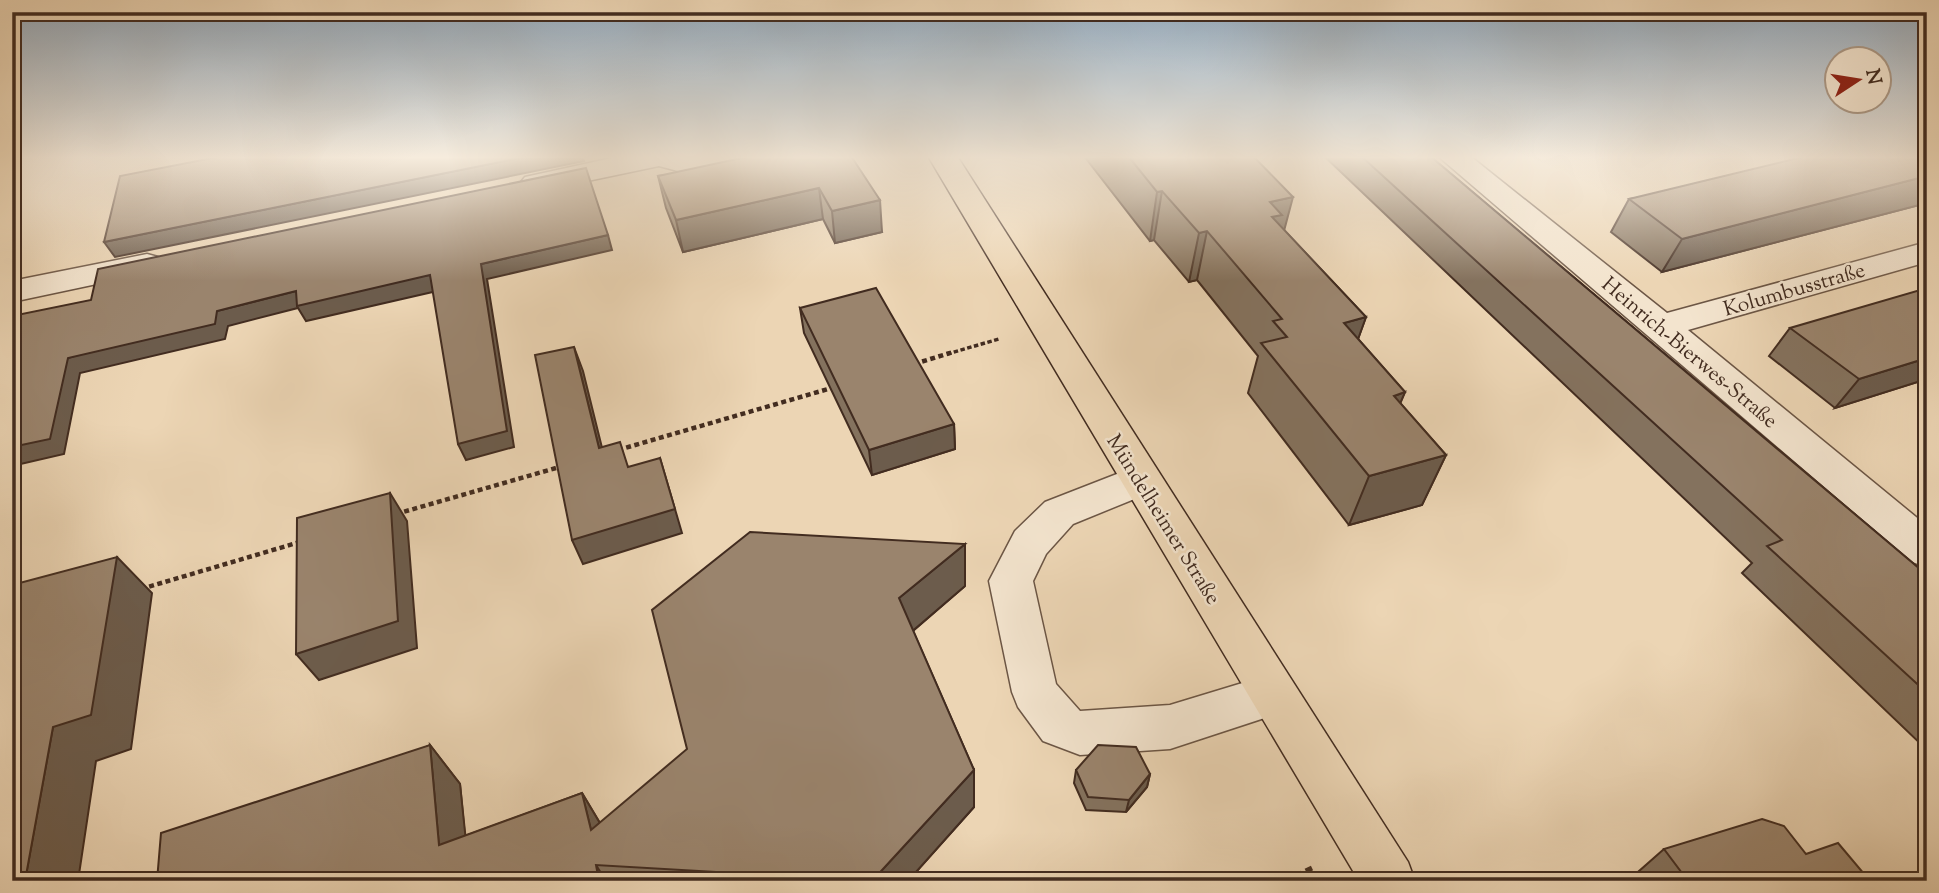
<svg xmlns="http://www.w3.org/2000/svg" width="1939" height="893" viewBox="0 0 1939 893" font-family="'Sorts Mill Goudy',serif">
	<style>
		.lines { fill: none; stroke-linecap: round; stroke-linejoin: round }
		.minor-casing { stroke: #6c5645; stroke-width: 3 }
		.major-casing { stroke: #422c20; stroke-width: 3 }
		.path-far2 { stroke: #422c20; stroke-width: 3.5; stroke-dasharray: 4.5 2.5; stroke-linecap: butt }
		.path-far1 { stroke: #422c20; stroke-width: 4.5; stroke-dasharray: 5 3.5; stroke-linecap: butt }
		.path { stroke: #422c20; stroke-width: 5; stroke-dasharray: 7 4.5; stroke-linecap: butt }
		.minor { fill: #f3e4ce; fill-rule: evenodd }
		.major { fill: #ecd5b4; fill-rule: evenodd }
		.wall { fill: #84725e; stroke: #422c20; stroke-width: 2 }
		.shaded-wall { fill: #6c5c4c; stroke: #422c20; stroke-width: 2 }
		.building { fill: #9a846d; stroke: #422c20; stroke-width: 2 }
		.labels { text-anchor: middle; stroke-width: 5; stroke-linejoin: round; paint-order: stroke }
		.street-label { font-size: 21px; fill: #422c20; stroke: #f3e4ce }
	</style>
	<rect width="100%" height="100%" fill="#ecd5b4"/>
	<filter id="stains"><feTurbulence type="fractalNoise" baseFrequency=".00286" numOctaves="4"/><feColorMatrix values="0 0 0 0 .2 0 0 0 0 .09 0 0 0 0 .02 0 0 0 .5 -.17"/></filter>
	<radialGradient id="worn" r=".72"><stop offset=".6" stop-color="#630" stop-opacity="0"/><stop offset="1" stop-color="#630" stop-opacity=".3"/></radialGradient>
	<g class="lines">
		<defs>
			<g id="minor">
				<path d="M621,156h138l-4,6 -62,13 -34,-9 -124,26 -10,-3 -5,-6 5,-6z"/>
				<path d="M1438,156h32l197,157 260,-71v20l-239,68 239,196v41l-15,-5z"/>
				<path d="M147,254l11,3 5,7 -5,7 -146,31v-21z"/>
				<path d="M1140,465l14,4 6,11 -6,11 -81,33 -27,30 -13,27 23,103 24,27 90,-6 102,-31 17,6 6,15 -6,15 -119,39 -90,6 -37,-14 -25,-34 -6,-15 -23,-111 26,-50 30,-29z"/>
			</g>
			<path id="major" d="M928,156h29l451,706 7,19h-56z"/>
		</defs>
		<use href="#minor" class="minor-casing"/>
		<use href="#major" class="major-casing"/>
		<path class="path-far2" d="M947,354l52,-15"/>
		<g class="path-far1">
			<path d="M914,364l39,-12"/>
			<path d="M618,450l217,-63"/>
			<path d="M396,514l167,-48"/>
			<path d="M141,589l159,-47"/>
		</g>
		<path class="path" d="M1285,881l31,-15"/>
		<use href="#minor" class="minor"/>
		<use href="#major" class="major"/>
	</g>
	<g class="wall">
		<path d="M851,156l31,76 -47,11 -12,-24 -140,33 -17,-44 -8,-32z"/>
		<path d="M1084,156h169l31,74 82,87 -8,22 47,53 -5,11 46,52 -24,50 -73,20 -101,-132 10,-37 -61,-76 -8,2 -35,-42 -4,1z"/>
		<path d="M1324,156h106l497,419v175l-185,-177 10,-10z"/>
		<path d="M1927,156v47l-265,69 -51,-40 18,-33z"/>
		<path d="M800,308l154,116 1,25 -83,26 -68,-142z"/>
		<path d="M1790,328l137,51 -92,29 -66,-52z"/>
		<path d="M965,586l-52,45 61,139v37l-66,74h-751l273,-136 30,39 5,52 117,-43 18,30z"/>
		<path d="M1076,770l74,4 -3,13 -21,25 -40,-2 -12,-27z"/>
		<path d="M1664,849l142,5 64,27h-225l-7,-9z"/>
	</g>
	<g class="shaded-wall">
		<path d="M530,156h52l2,5 -469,96 -11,-15z"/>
		<path d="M1927,176v27l-265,69 20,-33z"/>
		<path d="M819,188l4,31 -140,33 -7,-32z"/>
		<path d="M1162,191l-8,49 -4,1 7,-49z"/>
		<path d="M1293,197l-13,49 -22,6 12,-50z"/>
		<path d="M880,200l2,32 -47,11 -3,-32z"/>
		<path d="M1207,231l-10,49 -8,2 10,-49z"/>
		<path d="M608,235l4,15 -125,29 27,168 -48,13 -8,-16 23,-180z"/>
		<path d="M430,275l7,16 -131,30 -8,-13 -70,18 -3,13 -145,34 -16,81 -52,12v-19l56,-89 149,-47 79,-20z"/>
		<path d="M1366,317l-18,50 -4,-44z"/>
		<path d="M574,347l9,24 25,101 -9,-24z"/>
		<path d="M1927,358v21l-92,29 24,-29z"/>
		<path d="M1405,392l-21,50 10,-46z"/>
		<path d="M954,424l1,25 -83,26 -3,-25z"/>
		<path d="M1446,455l-24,50 -73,20 20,-49z"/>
		<path d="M660,458l22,75 -99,31 -11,-24z"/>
		<path d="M390,493l17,28 10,127 -98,32 -23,-26z"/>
		<path d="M965,544v42l-63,54 -3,-42z"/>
		<path d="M117,557l35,36 -21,156 -35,12 -18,120h-53l28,-154z"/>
		<path d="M430,745l30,39 10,96 -31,-35z"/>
		<path d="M974,770v37l-66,74h-36z"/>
		<path d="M1150,774l-3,13 -21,25 3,-12z"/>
		<path d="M582,793l22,37h-13z"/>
		<path d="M596,865l10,16h-7z"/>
	</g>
	<g class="building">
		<path d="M223,156h307l-426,86 16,-66z"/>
		<path d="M751,156h100l29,44 -48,11 -13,-23 -143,32 -18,-44z"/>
		<path d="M1128,156h125l40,41 -23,5 12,13 -10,2 94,100 -22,6 61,69 -11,4 52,59 -77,21 -108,-133 26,-6 -14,-16 9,-2 -75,-88 -8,2 -37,-42 -5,1z"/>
		<path d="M1361,156h69l497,419v118l-160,-147 15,-6z"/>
		<path d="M1807,156h120v20l-245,63 -53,-40z"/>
		<path d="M586,168l22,67 -127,29 26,167 -49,13 -28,-169 -133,31 -1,-15 -79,20 -2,13 -147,34 -18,81 -38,8v-131l79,-16 7,-31z"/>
		<path d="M876,288l78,136 -85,26 -69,-142z"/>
		<path d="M1927,288v70l-68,21 -69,-51z"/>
		<path d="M574,347l25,101 21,-6 8,25 32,-9 15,51 -103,31 -37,-185z"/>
		<path d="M390,493l8,128 -102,33 1,-136z"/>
		<path d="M750,532l215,12 -66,54 75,172 -102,111 -276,-16 3,16h-442l4,-48 269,-88 9,100 143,-52 9,37 96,-81 -35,-139z"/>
		<path d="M117,557l-26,158 -38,12 -28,154h-13v-296z"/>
		<path d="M1098,745l38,2 14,27 -21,26 -41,-3 -12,-27z"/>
		<path d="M1762,819l22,7 22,28 32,-11 32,38h-182l-24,-32z"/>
	</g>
	<linearGradient id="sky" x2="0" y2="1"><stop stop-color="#92aabf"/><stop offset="0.56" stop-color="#f6ecdd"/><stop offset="1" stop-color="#f6ecdd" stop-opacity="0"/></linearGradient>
	<rect width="1939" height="281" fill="url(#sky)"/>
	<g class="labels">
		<g class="street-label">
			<text transform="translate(1794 289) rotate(-16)" y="7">Kolumbusstraße</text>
			<text transform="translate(1690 352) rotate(40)" y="7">Heinrich-Bierwes-Straße</text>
			<text transform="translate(1164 519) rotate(58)" y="7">Mündelheimer Straße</text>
		</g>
	</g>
	<rect width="1939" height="893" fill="none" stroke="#ecd5b4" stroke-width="42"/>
	<rect x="14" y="14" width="1911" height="865" fill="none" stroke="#422c20" stroke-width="3.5"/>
	<rect x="21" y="21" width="1897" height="851" fill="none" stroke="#422c20" stroke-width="2"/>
	<g transform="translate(1858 80) rotate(78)"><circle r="33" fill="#f3e4ce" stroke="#ac9a88" stroke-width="2"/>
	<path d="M0-5L12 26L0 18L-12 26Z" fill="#8f2418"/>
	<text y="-10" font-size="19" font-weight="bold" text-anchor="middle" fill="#422c20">N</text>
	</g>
	<rect width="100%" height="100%" filter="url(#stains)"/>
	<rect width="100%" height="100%" fill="url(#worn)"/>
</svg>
